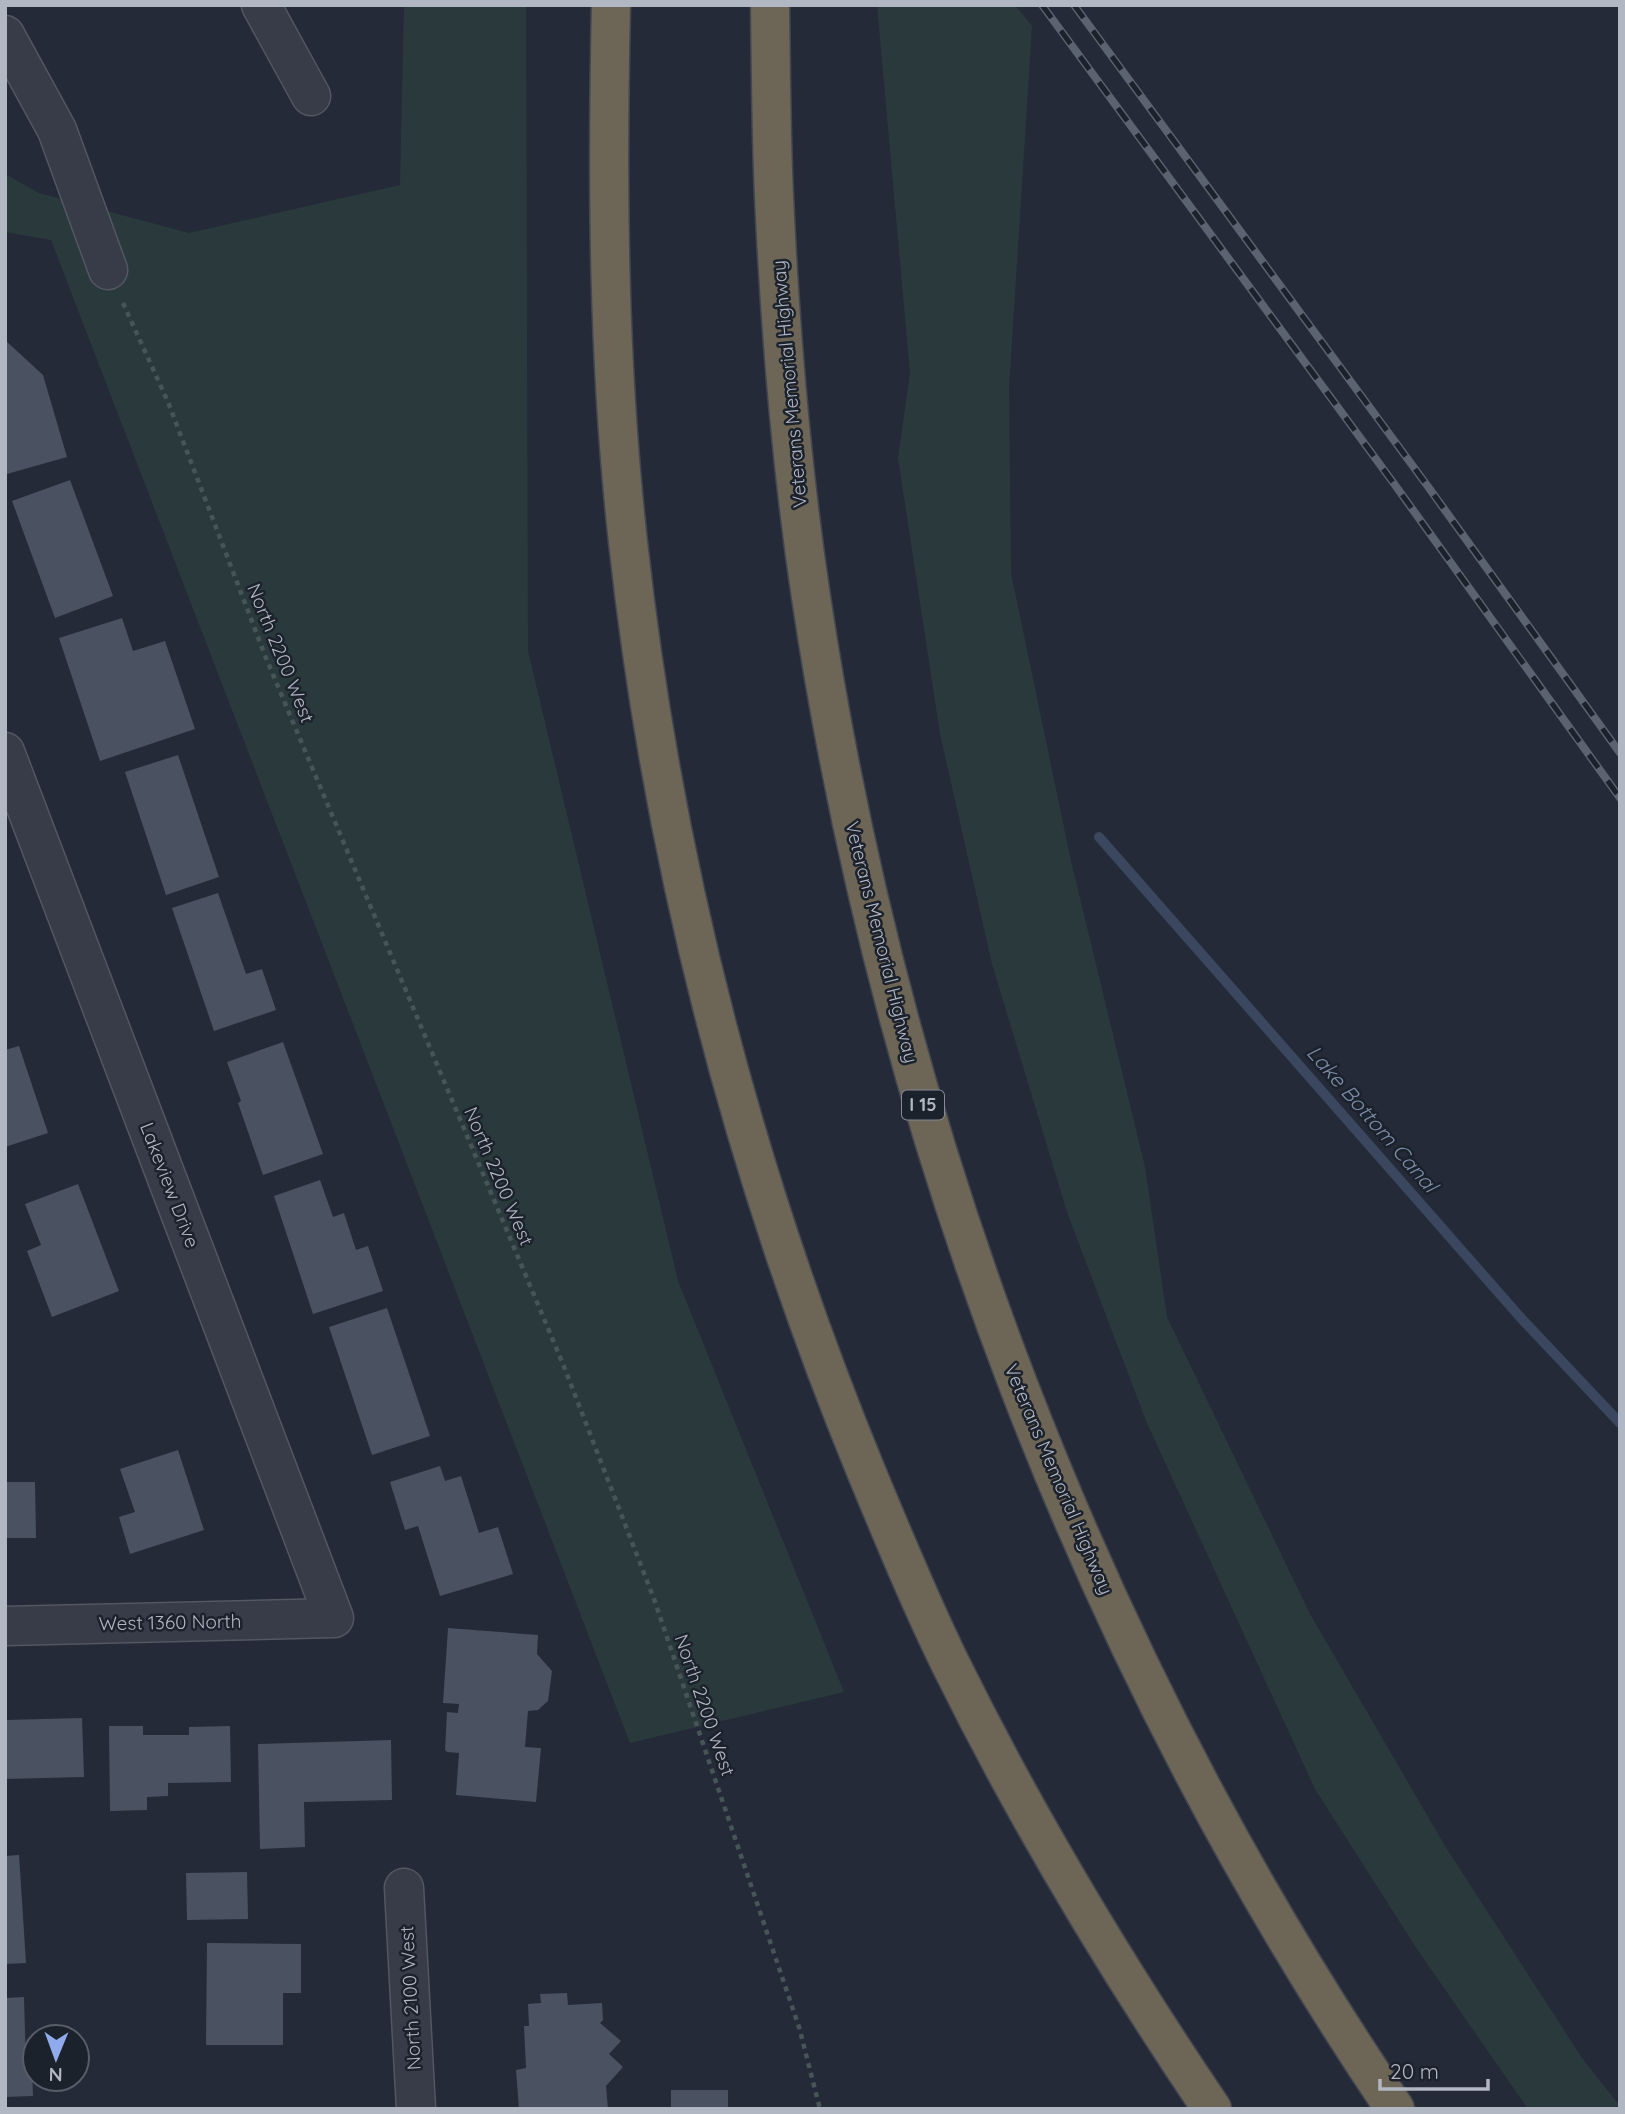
<svg xmlns="http://www.w3.org/2000/svg" width="1625" height="2114" viewBox="0 0 1625 2114" font-family="Quicksand,sans-serif">
	<style>
		.green { fill: #2a3a3c }
		.lines { fill: none; stroke-linecap: round; stroke-linejoin: round }
		.stream { stroke: #3a475e; stroke-width: 10 }
		.building { fill: #4a5160 }
		.minor-casing { stroke: #525762; stroke-width: 41 }
		.highway-casing { stroke: #424752; stroke-width: 41 }
		.path { stroke: #475559; stroke-width: 4.5; stroke-dasharray: 5 5; stroke-linecap: butt }
		.minor { stroke: #373c48; stroke-width: 38 }
		.highway { stroke: #6d6555; stroke-width: 38 }
		.rail-casing { stroke: #5b6270; stroke-width: 8 }
		.rail { stroke: #1c222c; stroke-width: 5; stroke-dasharray: 16; stroke-linecap: butt }
		.labels { text-anchor: middle; stroke-width: 5; stroke-linejoin: round; paint-order: stroke }
		.shield { fill: #1c222c; stroke: #858a96; stroke-width: 2 }
		.shield-label { font-size: 18px; font-weight: bold; fill: #b2b7c4 }
		.street-label { font-size: 19px; fill: #b2b7c4; stroke: #1c222c }
		.water-label { font-size: 21px; font-style: italic; fill: #7c8ca9; stroke: #1c222c }
	</style>
	<rect width="100%" height="100%" fill="#242a37"/>
	<g class="green">
		<path d="M404,5h122l2,646 150,630 166,411 -214,51 -579,-1503 -46,-8v-58l34,19 150,40 211,-48z"/>
		<path d="M877,5h138l17,21 -23,362 2,185 60,288 74,306 22,150 143,297 135,232 137,212 38,48v3h-92l-111,-160 -102,-160 -169,-368 -79,-209 -75,-248 -52,-230 -42,-276 12,-85z"/>
	</g>
	<g class="lines">
		<path class="stream" d="M1099,837l421,480 100,106"/>
	</g>
	<g class="building">
		<path d="M5,340l38,35 24,82 -60,17z"/>
		<path d="M70,480l43,116 -58,22 -43,-117z"/>
		<path d="M122,618l11,33 32,-10 30,88 -95,32 -41,-123z"/>
		<path d="M178,755l41,122 -53,18 -41,-123z"/>
		<path d="M218,893l28,81 16,-5 14,41 -62,21 -42,-123z"/>
		<path d="M283,1042l40,112 -60,21 -25,-72 3,-2 -14,-39z"/>
		<path d="M19,1046l29,87 -43,14v-97z"/>
		<path d="M320,1180l13,37 11,-4 12,37 12,-4 15,45 -70,23 -39,-118z"/>
		<path d="M78,1184l41,107 -67,26 -25,-66 14,-6 -16,-41z"/>
		<path d="M387,1308l43,128 -58,19 -43,-128z"/>
		<path d="M178,1450l26,80 -74,24 -11,-37 16,-5 -15,-43z"/>
		<path d="M440,1466l5,15 16,-5 18,57 19,-6 15,47 -73,22 -22,-70 -13,4 -15,-48z"/>
		<path d="M5,1482h30l1,56h-31z"/>
		<path d="M448,1628l90,7 -1,19 15,17 -4,30 -10,9 -10,1 -3,36 16,1 -5,54 -80,-7 3,-42 -12,-1 -2,-2 2,-38 11,1 1,-9 -16,-1z"/>
		<path d="M82,1718l2,59 -79,2v-59z"/>
		<path d="M109,1726h34v9h46v-8l41,-1 1,56 -63,1v13l-21,1v13l-37,1z"/>
		<path d="M391,1740l1,60 -88,2 1,45 -45,2 -2,-105z"/>
		<path d="M19,1855l7,108 -21,1v-108z"/>
		<path d="M247,1872l1,47 -61,1 -1,-47z"/>
		<path d="M207,1943l94,1v49h-18v52h-77z"/>
		<path d="M567,1993l1,12 34,-2 1,17 -3,3 21,18 -12,13 14,13 -17,19 2,23h-89l-3,-39 10,-2 -2,-42h5l-1,-22 13,-1 -1,-9z"/>
		<path d="M24,1997l2,70h6l1,29 -28,1v-99z"/>
		<rect x="671" y="2090" width="57" height="19"/>
	</g>
	<g class="lines">
		<defs>
			<g id="minor">
				<path d="M261,5l50,91"/>
				<path d="M5,35l52,95 51,140"/>
				<path d="M5,752l329,866 -329,8"/>
				<path d="M404,1888l12,221"/>
			</g>
			<g id="highway">
				<path d="M611,5c-4,179 -3,358 17,537 35,319 116,632 238,929 27,65 54,131 85,194 76,154 165,302 261,444"/>
				<path d="M770,5c1,64 1,127 4,191 6,133 17,268 37,401 81,539 278,1060 584,1512"/>
			</g>
		</defs>
		<use href="#minor" class="minor-casing"/>
		<use href="#highway" class="highway-casing"/>
		<path class="path" d="M123,303l45,99 98,256 297,706 91,235 145,428 21,82"/>
		<use href="#minor" class="minor"/>
		<use href="#highway" class="highway"/>
		<defs>
			<g id="rail">
				<path d="M1042,5l353,480 225,313"/>
				<path d="M1074,5l355,483 191,265"/>
			</g>
		</defs>
		<use href="#rail" class="rail-casing"/>
		<use href="#rail" class="rail"/>
	</g>
	<g class="labels">
		<rect class="shield" x="902" y="1090.5" width="42" height="29" rx="5"/>
		<g class="shield-label">
			<text x="923" y="1111">I 15</text>
		</g>
		<g class="street-label">
			<text transform="translate(789 384) rotate(-95)" y="7">Veterans Memorial Highway</text>
			<text transform="translate(281 653) rotate(68)" y="7">North 2200 West</text>
			<text transform="translate(882 942) rotate(76)" y="7">Veterans Memorial Highway</text>
			<text transform="translate(499 1176) rotate(67)" y="7">North 2200 West</text>
			<text transform="translate(170 1185) rotate(69)" y="7">Lakeview Drive</text>
			<text transform="translate(1059 1479) rotate(67)" y="7">Veterans Memorial Highway</text>
			<text transform="translate(170 1622) rotate(-1)" y="7">West 1360 North</text>
			<text transform="translate(705 1705) rotate(71)" y="7">North 2200 West</text>
			<text transform="translate(410 1998) rotate(-93)" y="7">North 2100 West</text>
		</g>
		<g class="water-label">
			<text transform="translate(1372 1119) rotate(49)" y="7">Lake Bottom Canal</text>
		</g>
	</g>
	<rect width="1625" height="2114" fill="none" stroke="#b2b7c4" stroke-width="14"/>
	<g transform="translate(56 2058) rotate(181)"><circle r="33" fill="#1c222c" stroke="#585e69" stroke-width="2"/>
	<path d="M0-5L12 26L0 18L-12 26Z" fill="#8fabec"/>
	<text y="-10" font-size="19" font-weight="bold" text-anchor="middle" fill="#b2b7c4">N</text>
	</g>
	<path d="M1380 2079v10h108v-10" fill="none" stroke="#b2b7c4" stroke-width="3.5"/>
	<text x="1390" y="2079" font-size="21" fill="#b2b7c4" stroke="#1c222c" stroke-width="5" paint-order="stroke">20 m</text>
</svg>
